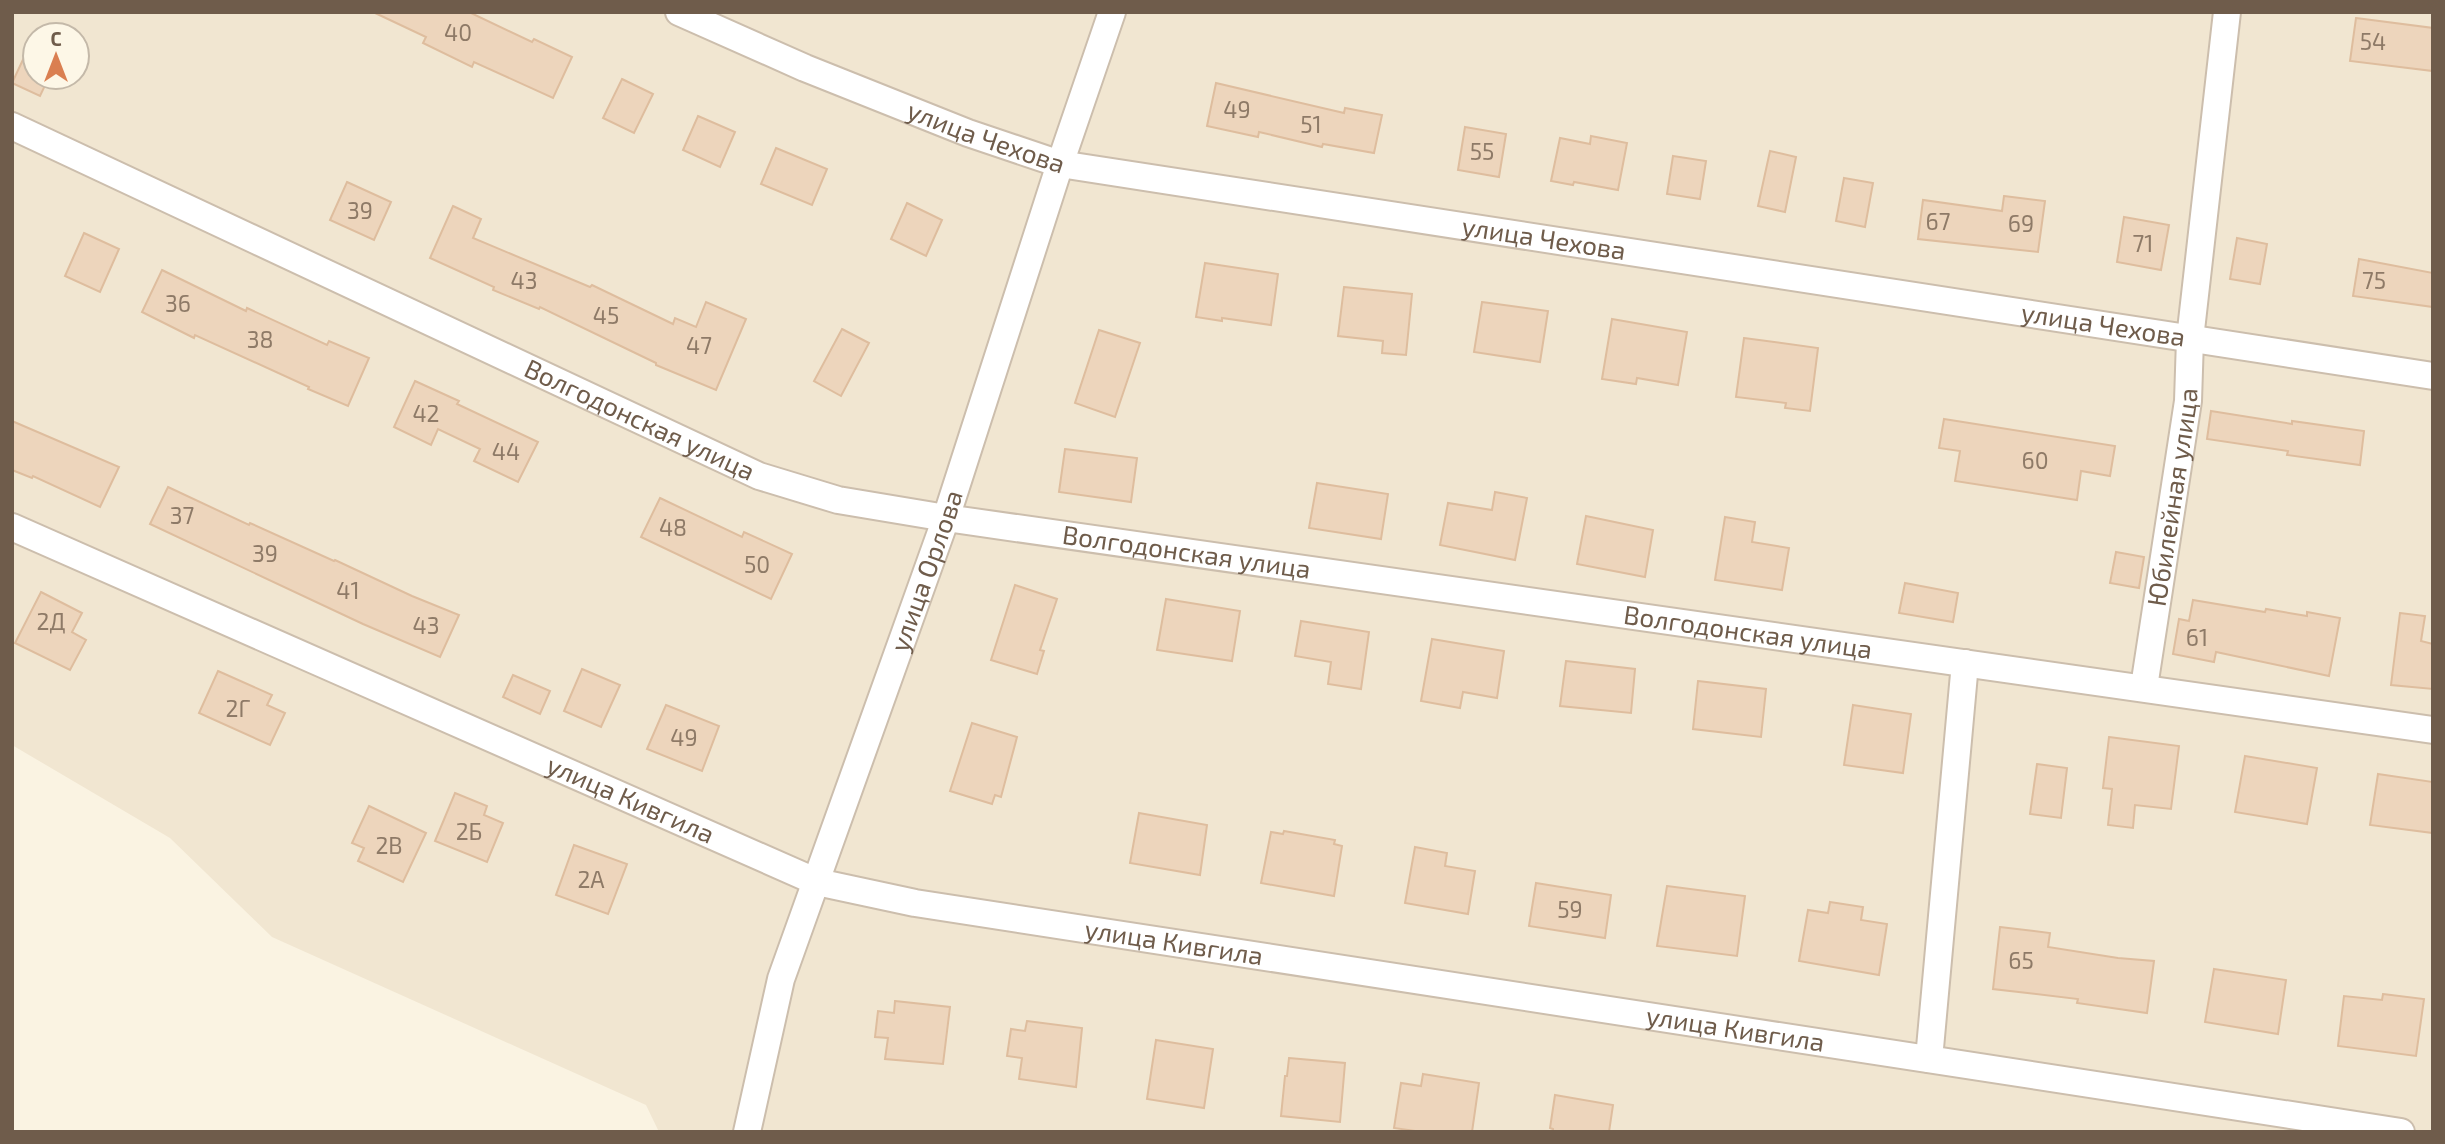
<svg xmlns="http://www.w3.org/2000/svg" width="2445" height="1144" viewBox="0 0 2445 1144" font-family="'Exo 2',sans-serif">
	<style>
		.residential { fill: #f1e6d1; fill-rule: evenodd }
		.building { fill: #edd5bc; stroke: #debd9e; stroke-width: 2 }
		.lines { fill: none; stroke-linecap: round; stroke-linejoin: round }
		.minor-casing { stroke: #ccbead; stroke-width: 30 }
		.minor { stroke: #fff; stroke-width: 26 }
		.labels { text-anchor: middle; stroke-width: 7; stroke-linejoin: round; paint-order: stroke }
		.number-label { font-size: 23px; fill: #8e7a67 }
		.street-label { font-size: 26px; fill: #6f5c4b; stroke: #fdf7e7 }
	</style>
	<rect width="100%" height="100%" fill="#faf3e2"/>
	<path class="residential" d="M12,12h2421v1120h-1774l-13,-27 -374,-168 -102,-99 -158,-93zM35,35h42v42h-42z"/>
	<g class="building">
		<path d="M373,12h96l63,30 2,-3 38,18 -19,41 -79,-36 -2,5 -49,-24 3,-6z"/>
		<path d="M2356,18l77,10v43l-83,-10z"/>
		<path d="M35,34l3,1h-3v42h14l-9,19 -28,-13z"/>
		<path d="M622,79l31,15 -19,39 -31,-15z"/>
		<path d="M1216,83l128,30 1,-5 37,7 -8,38 -51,-9 -1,3 -63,-15 -1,5 -51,-11z"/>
		<path d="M698,116l37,16 -15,35 -37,-17z"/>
		<path d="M1465,127l41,7 -7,43 -41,-7z"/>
		<path d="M1591,136l36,7 -9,47 -44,-8 -1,3 -22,-4 9,-43 30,6z"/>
		<path d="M776,148l51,21 -15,36 -51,-21z"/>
		<path d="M1770,151l26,6 -11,55 -27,-6z"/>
		<path d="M1673,156l33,5 -6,38 -33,-5z"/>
		<path d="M1844,178l29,5 -8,44 -29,-6z"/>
		<path d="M347,182l44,20 -17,38 -44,-20z"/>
		<path d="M2004,196l41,5 -7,51 -120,-13 5,-39 79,11z"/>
		<path d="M907,203l35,17 -16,36 -35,-17z"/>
		<path d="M453,206l28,13 -8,19 117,49 2,-2 81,39 2,-6 21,9 10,-25 40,17 -30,71 -60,-25v-2l-116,-56 -1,2 -46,-19 1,-3 -64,-29z"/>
		<path d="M2124,217l45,8 -8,45 -44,-8z"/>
		<path d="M84,233l35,16 -19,43 -35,-16z"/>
		<path d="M2237,238l30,6 -7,40 -30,-5z"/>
		<path d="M2359,259l74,14v34l-80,-11z"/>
		<path d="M1205,263l73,11 -7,51 -49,-7v3l-26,-4z"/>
		<path d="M162,270l84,41 1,-3 80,37 2,-4 40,17 -21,48 -40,-17 1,-2 -114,-52 -1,3 -52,-26z"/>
		<path d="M1344,287l68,7 -6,61 -24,-2 1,-12 -45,-5z"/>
		<path d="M1482,302l66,9 -8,51 -66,-10z"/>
		<path d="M1612,319l75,13 -9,53 -41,-7 -1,6 -34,-5z"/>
		<path d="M842,329l27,14 -28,53 -27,-15z"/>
		<path d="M1099,330l41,13 -25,74 -40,-14z"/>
		<path d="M1744,338l74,10 -8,63 -25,-3 1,-5 -50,-6z"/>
		<path d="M415,381l44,20 -2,3 81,38 -20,40 -44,-21 6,-12 -42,-20 -7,16 -37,-18z"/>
		<path d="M2211,411l81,13v-3l72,10 -4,34 -73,-10 1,-4 -81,-12z"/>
		<path d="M1944,419l171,27 -5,30 -29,-5 -4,29 -122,-19 5,-30 -21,-3z"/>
		<path d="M12,421l107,46 -19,40 -67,-31 -1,2 -20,-8z"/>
		<path d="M1065,449l72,9 -6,44 -72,-10z"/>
		<path d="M1317,483l71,11 -7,45 -72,-11z"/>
		<path d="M168,487l81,38 1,-2 84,38 1,-1 77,36 47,19 -19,42 -77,-33 -213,-100z"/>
		<path d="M1495,492l32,6 -12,62 -75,-15 8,-42 44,7z"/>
		<path d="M660,498l82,39 2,-5 48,22 -21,45 -130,-62z"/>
		<path d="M1586,516l67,14 -8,47 -68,-13z"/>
		<path d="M1725,517l30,5 -3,20 37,6 -7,42 -67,-10z"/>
		<path d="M2116,552l28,5 -5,31 -29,-5z"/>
		<path d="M1905,583l53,10 -5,29 -54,-9z"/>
		<path d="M1015,585l42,14 -17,51 4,1 -7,23 -46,-14z"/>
		<path d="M41,592l41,21 -10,19 14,8 -16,30 -55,-27z"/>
		<path d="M1166,599l74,12 -8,50 -75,-11z"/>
		<path d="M2193,600l72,12 1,-3 41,7v-4l33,6 -11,58 -113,-24 -2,10 -41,-8 6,-35 10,2z"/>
		<path d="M2400,613l25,3 -4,25 12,3v45l-42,-4z"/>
		<path d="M1301,621l68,11 -8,57 -33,-5 3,-22 -36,-6z"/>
		<path d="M1432,639l72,12 -7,47 -34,-6 -3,16 -39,-7z"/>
		<path d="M1566,661l69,8 -4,44 -71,-7z"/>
		<path d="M582,669l38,16 -19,42 -37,-16z"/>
		<path d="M218,671l54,24 -5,10 18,8 -15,32 -71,-32z"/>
		<path d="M513,675l37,16 -10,23 -37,-17z"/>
		<path d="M1698,681l68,8 -5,48 -68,-8z"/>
		<path d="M666,705l53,21 -17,45 -55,-22z"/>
		<path d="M1853,705l58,9 -8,59 -59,-8z"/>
		<path d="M972,723l45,14 -16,60 -6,-2 -3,9 -42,-13z"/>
		<path d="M2109,737l70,9 -8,63 -36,-4 -2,23 -25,-3 4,-36 -9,-1z"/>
		<path d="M2245,756l72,12 -10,56 -72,-12z"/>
		<path d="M2037,764l30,4 -6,50 -31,-4z"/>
		<path d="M2378,774l55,8v51l-63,-8z"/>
		<path d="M455,793l32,13 -3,9 19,8 -16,39 -52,-21z"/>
		<path d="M369,806l57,27 -23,49 -45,-21 6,-13 -12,-5z"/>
		<path d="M1139,813l68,12 -7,50 -70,-12z"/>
		<path d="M1284,831l51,9 -1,4 8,2 -8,50 -73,-13 10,-51 12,2z"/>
		<path d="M574,845l53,19 -19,50 -52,-19z"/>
		<path d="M1415,847l32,6 -2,13 30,5 -7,43 -63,-11z"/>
		<path d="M1536,883l75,12 -6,43 -76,-12z"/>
		<path d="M1667,886l78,10 -8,60 -80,-10z"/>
		<path d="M1830,902l33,5 -2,13 26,4 -8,51 -80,-14 9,-51 20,3z"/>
		<path d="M2000,927l50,6 -2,14 70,11 36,3 -7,52 -70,-10 1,-4 -85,-10z"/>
		<path d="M2214,969l72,11 -8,54 -73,-12z"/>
		<path d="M2383,994l41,5 -8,57 -78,-10 6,-50 38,4z"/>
		<path d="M895,1001l55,6 -7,57 -58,-5 3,-21 -13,-1 3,-26 16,2z"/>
		<path d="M1027,1021l55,7 -6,59 -57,-8 3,-21 -15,-2 4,-27 14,2z"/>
		<path d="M1156,1040l57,9 -9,59 -57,-9z"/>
		<path d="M1289,1058l56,5 -5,59 -59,-6 4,-40h2z"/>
		<path d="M1423,1074l56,9 -7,49h-50l-28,-4 7,-45 20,3z"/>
		<path d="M1555,1095l58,10 -4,27h-56v-3l-3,-1z"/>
	</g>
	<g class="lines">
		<defs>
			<g id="minor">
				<path id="s1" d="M679,12l126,56 163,65 92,31 1373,212"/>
				<path id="s2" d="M12,126l747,350 79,24 108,18 1487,212"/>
				<path id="s3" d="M12,527l805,355 98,21 1486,229"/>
				<path id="s4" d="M2144,687l44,-286 2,-62 37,-327"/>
				<path d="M1929,1059l36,-396"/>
				<path id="s5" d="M747,1132l34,-153 165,-461 114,-354 52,-152"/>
			</g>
		</defs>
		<use href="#minor" class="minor-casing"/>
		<use href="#minor" class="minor"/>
	</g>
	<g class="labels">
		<g class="number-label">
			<text x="458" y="41">40</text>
			<text x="2373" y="50">54</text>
			<text x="1237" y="118">49</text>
			<text x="1311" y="133">51</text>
			<text x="1482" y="160">55</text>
			<text x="360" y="219">39</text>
			<text x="1938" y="230">67</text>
			<text x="2021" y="232">69</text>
			<text x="2143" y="252">71</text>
			<text x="524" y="289">43</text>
			<text x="2374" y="289">75</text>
			<text x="178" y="312">36</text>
			<text x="606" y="324">45</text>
			<text x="260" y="348">38</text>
			<text x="699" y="354">47</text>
			<text x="426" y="422">42</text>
			<text x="506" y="460">44</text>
			<text x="2035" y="469">60</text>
			<text x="182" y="524">37</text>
			<text x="673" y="536">48</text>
			<text x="265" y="562">39</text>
			<text x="757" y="573">50</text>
			<text x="348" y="599">41</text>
			<text x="51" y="630">2Д</text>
			<text x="426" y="634">43</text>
			<text x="2197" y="646">61</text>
			<text x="238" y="717">2Г</text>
			<text x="684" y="746">49</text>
			<text x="469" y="840">2Б</text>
			<text x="389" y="854">2В</text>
			<text x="591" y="888">2А</text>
			<text x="1570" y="918">59</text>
			<text x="2021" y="969">65</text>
		</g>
		<g class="street-label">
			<text dy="9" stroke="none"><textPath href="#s1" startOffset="332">улица Чехова</textPath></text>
			<text dy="9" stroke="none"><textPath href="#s1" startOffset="900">улица Чехова</textPath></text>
			<text dy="9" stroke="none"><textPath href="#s1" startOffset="1466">улица Чехова</textPath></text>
			<text dy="9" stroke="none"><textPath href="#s2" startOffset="693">Волгодонская улица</textPath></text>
			<text dy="9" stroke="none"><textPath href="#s4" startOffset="192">Юбилейная улица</textPath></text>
			<text dy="9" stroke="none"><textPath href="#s2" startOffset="1260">Волгодонская улица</textPath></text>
			<text dy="9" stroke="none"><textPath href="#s5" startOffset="590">улица Орлова</textPath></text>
			<text dy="9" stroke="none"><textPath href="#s2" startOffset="1827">Волгодонская улица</textPath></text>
			<text dy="9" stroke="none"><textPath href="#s3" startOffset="676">улица Кивгила</textPath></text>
			<text dy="9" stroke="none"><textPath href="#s3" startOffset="1242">улица Кивгила</textPath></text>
			<text dy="9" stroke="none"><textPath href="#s3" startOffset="1810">улица Кивгила</textPath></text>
		</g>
	</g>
	<rect width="2445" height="1144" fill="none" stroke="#6f5c4b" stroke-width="28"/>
	<g transform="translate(56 56)"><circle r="33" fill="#fdf7e7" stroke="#c4b9a9" stroke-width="2"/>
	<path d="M0-5L12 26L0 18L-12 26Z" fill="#da7f51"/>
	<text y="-10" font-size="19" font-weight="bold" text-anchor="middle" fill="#6f5c4b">С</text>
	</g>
</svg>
